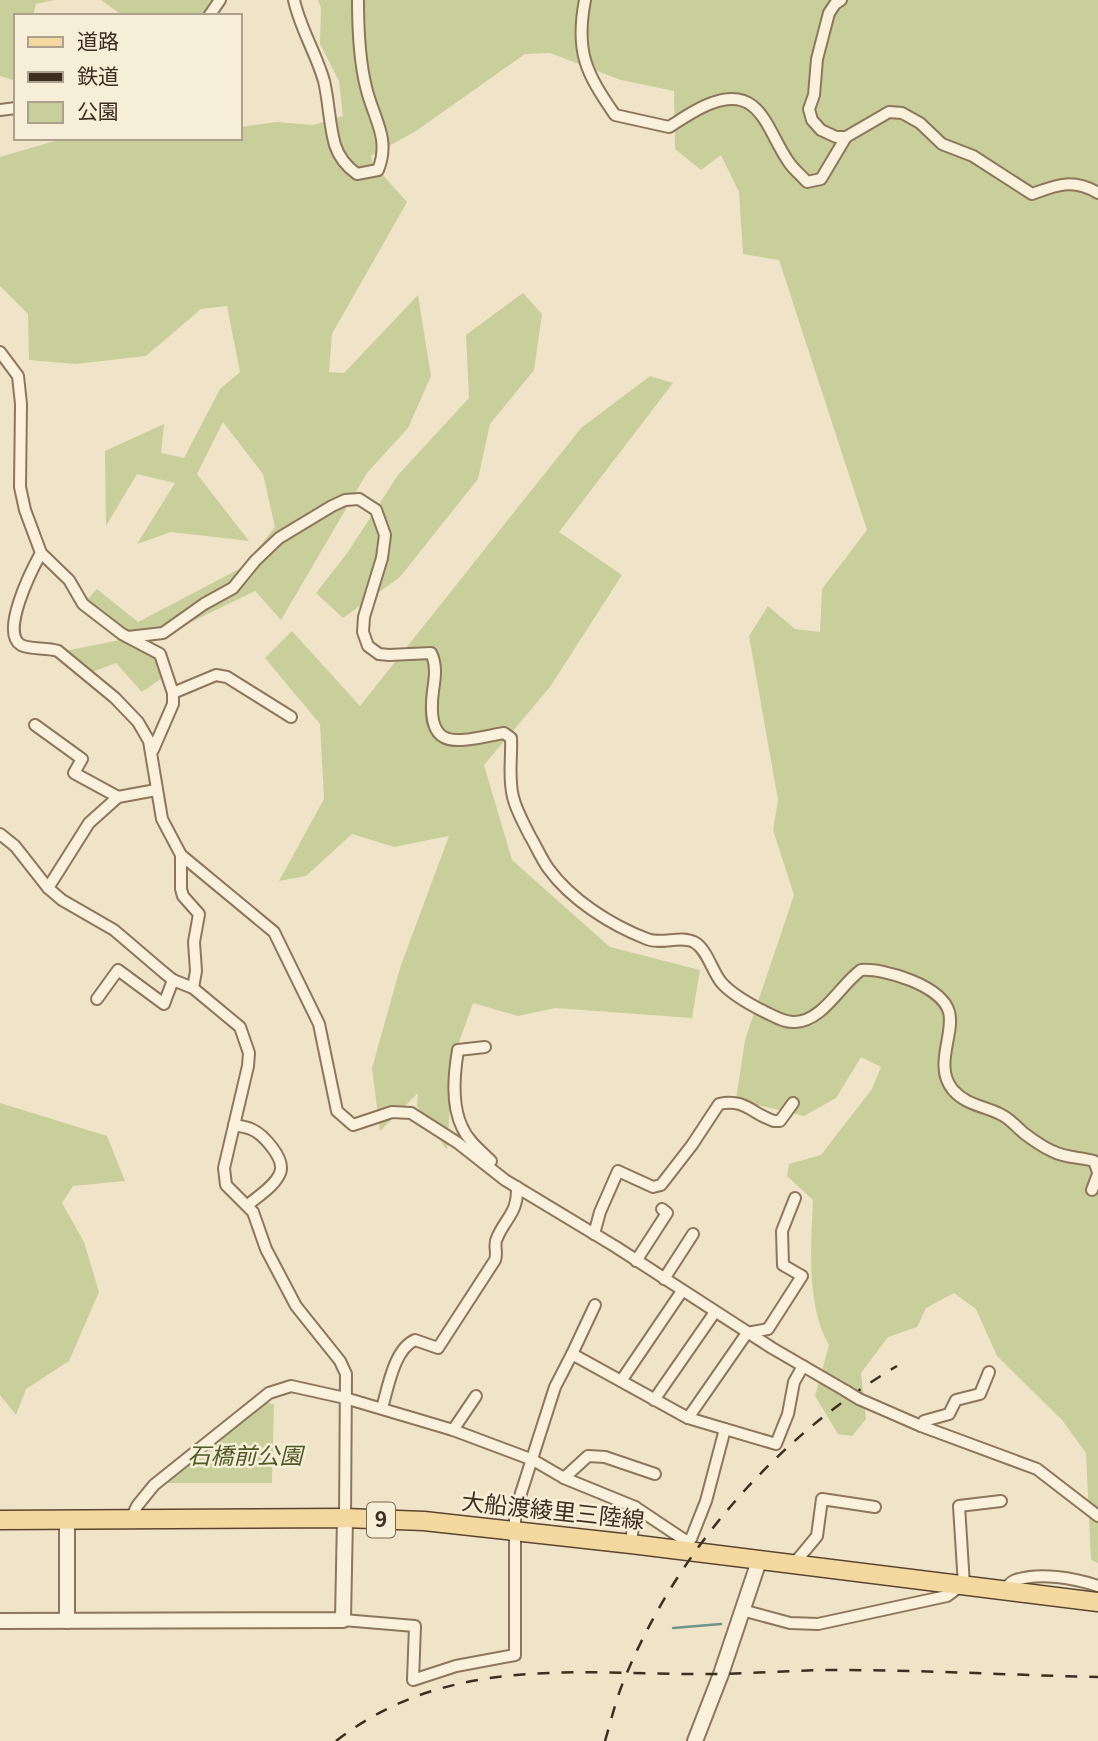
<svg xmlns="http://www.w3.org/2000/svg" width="1098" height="1741" viewBox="0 0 1098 1741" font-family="Georgia,'Noto Sans JP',serif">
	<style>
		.green { fill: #c9cf9b }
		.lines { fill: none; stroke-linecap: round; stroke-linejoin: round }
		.stream { stroke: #6f938a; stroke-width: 2.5 }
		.minor-casing { stroke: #8d765c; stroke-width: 14 }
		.tertiary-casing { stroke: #8d765c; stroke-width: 18 }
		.primary-casing { stroke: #5b4430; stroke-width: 21 }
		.minor { stroke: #faf1dc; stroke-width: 10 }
		.tertiary { stroke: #faf1dc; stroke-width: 14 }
		.primary { stroke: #f3d9a0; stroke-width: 18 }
		.rail { stroke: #3d2e20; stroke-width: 2.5; stroke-dasharray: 12 12; stroke-linecap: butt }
		.minor-bridge-casing { stroke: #8d765c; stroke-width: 14; stroke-linecap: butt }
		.minor-bridge { stroke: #faf1dc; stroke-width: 10 }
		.labels { text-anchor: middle; stroke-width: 5; stroke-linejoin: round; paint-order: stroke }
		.shield { fill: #f7eed8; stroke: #756857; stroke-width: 2 }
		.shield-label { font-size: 21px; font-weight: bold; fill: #3d2e20 }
		.park-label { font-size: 23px; font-style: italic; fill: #4d5a26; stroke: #f7eed8 }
		.street-label { font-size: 23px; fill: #3d2e20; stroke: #f7eed8 }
	</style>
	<rect width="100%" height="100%" fill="#f0e4c8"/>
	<g class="green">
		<path d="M0,0h54l-18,4 -3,12h-17v65l-16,-5z"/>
		<path d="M101,0h126l-15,16h-89z"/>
		<path d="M318,0h780v1563l-7,-3 -5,-107 -24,-33 -65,-64 -21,-47 -22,-16 -28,15 -9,19 -29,10 -27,36 5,46 -14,17 -14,-2 -23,-38 14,-51c-23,-39 -18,-100 -16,-145l-26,-24 2,-12 32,-9 51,-66 9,-22 -20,-10 -25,41 -32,18 -68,-16 9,-60 49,-145 -21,-65 5,-30 -29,-164 19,-30 27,23 25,3 2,-43 45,-59 -88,-270 -36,-6 -4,-62 -18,-37 -20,15 -26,-21 -1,-58 -53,-11 -71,-27 -25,1 -109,77 -45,25 2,8 34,38 -75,132 -3,38 15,1 74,-78 13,81 -23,52 -41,45 -86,147 -26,-29 -109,53 19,32 -23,16 -26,-29 -26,10 -25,-22 60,-12 -42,-35 14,-15 41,33 105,-55 32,-40 -12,-53 -40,-52 -26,52 52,67 -78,-9 -34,12 38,-61 -38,-9 -31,52 -1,-75 59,-27 -3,29 23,5 36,-69 20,-17 -13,-66 -26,3 -55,47 -70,8 -47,-4 -1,-46 -28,-28v-129l65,-19h175v-11l37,-5 36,3 30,-9 -4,-35 -19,-37 1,-36z"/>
		<path d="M523,293l19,21 -8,56 -44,54 -12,55 -78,98 -57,41 -27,-25 32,-41 50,-77 71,-77 -3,-63z"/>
		<path d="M650,376l23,7 -114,149 63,43 -72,112 -66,78 28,95 98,87 90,23 -8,48 -137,-10 -37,8 -45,-13 -20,56 -6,91 -30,-44 1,-13 -38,38 -8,-63 29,-103 48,-129 -55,11 -42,-13 -46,42 -27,5 45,-82 -4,-75 -55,-66 27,-27 68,75 221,-278z"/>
		<path d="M0,1103l107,33 18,45 -52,5 -11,17 22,39 15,50 -30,69 -43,28 -10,26 -16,-20z"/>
		<path d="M267,1403l7,1 -2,79h-105z"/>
	</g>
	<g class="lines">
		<path class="stream" d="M673,1628l48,-4"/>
		<defs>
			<g id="minor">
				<path d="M294,0c6,28 22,53 30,81 5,21 5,43 11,64 4,12 12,22 22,29l21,-4c13,-32 -5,-52 -12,-83 -7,-28 -8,-59 -8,-87"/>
				<path d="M585,0c-10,52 1,73 30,115l54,12c13,-8 28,-19 43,-24 49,-18 55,28 76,58 5,8 13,14 19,21l14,-3 25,-42"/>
				<path d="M841,0l-6,4 -6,9 -12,46 -3,36 -5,14 3,11 9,10 15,7h10l43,-25 13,1 18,10 22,21 31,12 59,38c25,-9 41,-16 66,-1"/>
				<path d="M209,16l11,-16"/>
				<path d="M0,110l16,-2"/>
				<path d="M0,352l18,24 3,28 -1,83 5,23 16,43 28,27 14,24 39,30 38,20 13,39v11l-20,46"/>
				<path d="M41,553c-10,18 -41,80 -20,92 10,5 25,2 37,6l57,47 23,24 11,19 13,78 19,36 93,77 45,92 18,87 16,14 39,-13 19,1 47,30 47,37 111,67 156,101 74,43"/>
				<path d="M128,637l35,-4 41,-29 29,-16 22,-27 24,-23 53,-32 13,-6 14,-1 17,11 9,25 -3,23 -18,59 -1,15 5,14 11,8 10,1 42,-2c6,12 4,25 2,38 -8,64 26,50 71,42l7,5c1,20 -3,39 2,59 3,13 11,27 17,39 6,10 11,22 18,32 23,32 63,57 99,71 15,6 33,-4 47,3 13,7 18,29 27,40 10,12 30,23 44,30 9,4 19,11 30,10 28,-1 45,-37 66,-52 24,-2 81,16 88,42 6,22 -16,54 4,78 13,15 31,16 47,24 11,5 16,13 25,20 8,6 18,13 27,17 13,7 28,6 42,10l4,11"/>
				<path d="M173,693l43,-18 11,2 64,40"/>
				<path d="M35,725l47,34 -8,14 44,24"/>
				<path d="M0,834l15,12 33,42 14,12 52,30 48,41 11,9 20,8 47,39 9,26 -1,13 -24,102 2,17 27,27 13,37 30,57 44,55 6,13 -1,144"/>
				<path d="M181,855v34l2,7 16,18 -5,28 2,29 -3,17"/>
				<path d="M48,888l41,-65 29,-26 38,-7"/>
				<path d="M97,999l21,-29 46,34 9,-24"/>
				<path d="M485,1047l-27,3c-4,24 -7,54 4,77 6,14 19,24 29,34"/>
				<path d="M234,1125c6,1 12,2 17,4 12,5 35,30 29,44 -5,13 -22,23 -32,32"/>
				<path d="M1092,1190l6,-16"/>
				<path d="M594,1234l6,-22 18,-41 35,16 8,-2 31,-40 27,-41c26,-6 33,10 55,17h6l13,-18"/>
				<path d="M636,1261l31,-48 -5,-4"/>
				<path d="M664,1279l29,-45"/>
				<path d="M572,1354l23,-49"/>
				<path d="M621,1381l61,-90"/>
				<path d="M859,1399l62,27 116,43 61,47"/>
				<path d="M654,1400l61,-88"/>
				<path d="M382,1408c6,-20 12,-59 33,-68l23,8 57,-88c3,-8 -2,-15 2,-22 9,-21 21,-25 20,-51"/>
				<path d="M688,1418l59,-85 21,-4 34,-53 -19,-11 -1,-34 13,-33"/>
				<path d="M921,1426l3,-5 25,-7 7,-14 24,-6 9,-22"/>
				<path d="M453,1430l23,-34"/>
				<path d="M564,1478l24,-22 17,1 50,17"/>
				<path d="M635,1507l51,34 5,-2 15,-38 19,-72"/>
				<path d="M131,1519l6,-13 17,-21 115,-92 22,-7 54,12 108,32 80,30 31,18 71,29 -4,37"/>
				<path d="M793,1565l24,-29 5,-37 53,8"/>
				<path d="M964,1585l-5,-79 42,-5"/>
				<path d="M1004,1590c3,-3 7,-9 12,-10 24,-8 58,-2 82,6"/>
				<path d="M742,1610l48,13 28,1 129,-28 7,-5 4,-7"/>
				<path d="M343,1620l72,6 -2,54 43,-14 59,-11v-143l40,-125 17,-33 116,64 88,26 12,-30 6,-32 9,-16"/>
			</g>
			<g id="tertiary">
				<path d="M67,1520v101"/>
				<path d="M0,1621l343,-1 2,-102"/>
				<path d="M695,1741l26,-67 38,-113"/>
			</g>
			<path id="primary" d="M0,1520l345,-2 79,3 207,23 467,58"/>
		</defs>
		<use href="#minor" class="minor-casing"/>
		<use href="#tertiary" class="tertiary-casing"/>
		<use href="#primary" class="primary-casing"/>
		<use href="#minor" class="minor"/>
		<use href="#tertiary" class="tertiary"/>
		<use href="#primary" class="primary"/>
		<g class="rail">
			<path d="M336,1741c116,-90 251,-65 387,-67 37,-1 74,-4 111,-4 88,0 176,5 264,7"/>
			<path d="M605,1741c6,-20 11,-42 19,-61 53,-130 153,-243 273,-314"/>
		</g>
		<defs>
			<path id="minor-bridge" d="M846,1391l13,8"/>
		</defs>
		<use href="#minor-bridge" class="minor-bridge-casing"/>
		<use href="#minor-bridge" class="minor-bridge"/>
	</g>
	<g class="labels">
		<rect class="shield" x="367" y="1502.5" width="28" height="35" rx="5"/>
		<g class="shield-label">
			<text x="381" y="1527">9</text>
		</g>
		<g class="park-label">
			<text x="245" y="1464">石橋前公園</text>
		</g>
		<g class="street-label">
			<text transform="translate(553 1511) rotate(6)" y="8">大船渡綾里三陸線</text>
		</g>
	</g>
	<rect x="14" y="14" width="228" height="126" fill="#f7eed8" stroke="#ada18e" stroke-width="2"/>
	<rect x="28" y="37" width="35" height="10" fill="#f3d9a0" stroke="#ada18e" stroke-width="2"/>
	<text x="77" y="49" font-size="21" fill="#3d2e20">道路</text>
	<rect x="28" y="72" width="35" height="10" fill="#3d2e20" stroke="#ada18e" stroke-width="2"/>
	<text x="77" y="84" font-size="21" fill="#3d2e20">鉄道</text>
	<rect x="28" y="102" width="35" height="21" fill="#c9cf9b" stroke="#ada18e" stroke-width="2"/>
	<text x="77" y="119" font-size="21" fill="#3d2e20">公園</text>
</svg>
